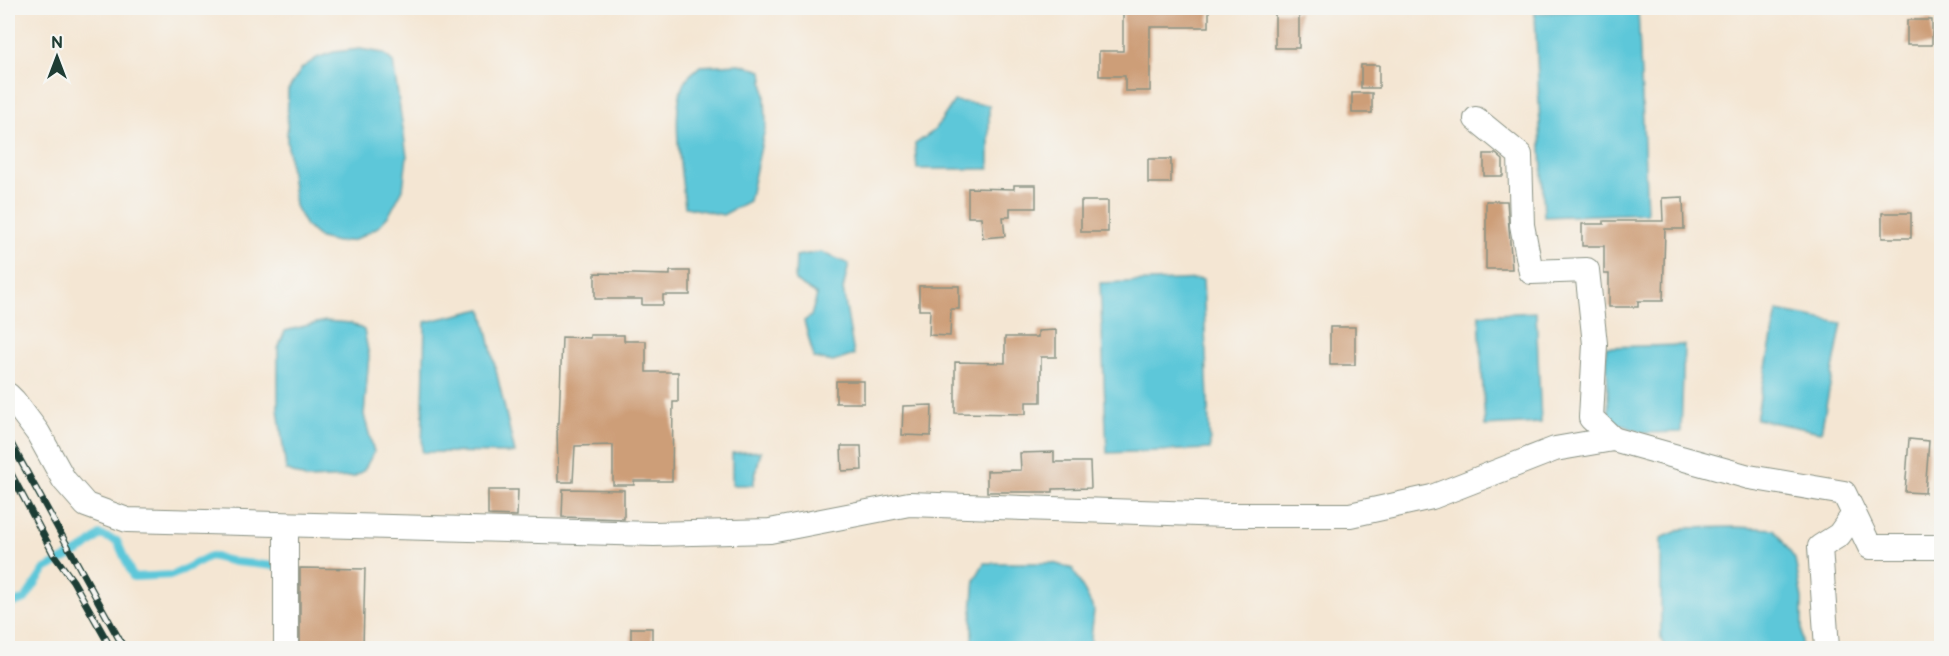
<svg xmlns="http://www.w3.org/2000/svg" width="1949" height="656" viewBox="0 0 1949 656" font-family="'Balsamiq Sans',sans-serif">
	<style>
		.water { fill: #5dc7d9; stroke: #3e8286; stroke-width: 1.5 }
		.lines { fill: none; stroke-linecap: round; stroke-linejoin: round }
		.stream { stroke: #5dc7d9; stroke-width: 8 }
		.building { fill: #cd9e78 }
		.minor-casing { stroke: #8a9284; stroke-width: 26 }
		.minor { stroke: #fff; stroke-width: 24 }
		.rail-casing { stroke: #1f3d34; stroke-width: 7 }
		.rail { stroke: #f6f6f2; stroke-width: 4.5; stroke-dasharray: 14; stroke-linecap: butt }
	</style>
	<rect width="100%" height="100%" fill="#f6f6f2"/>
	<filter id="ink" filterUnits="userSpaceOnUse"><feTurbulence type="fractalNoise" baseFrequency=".0167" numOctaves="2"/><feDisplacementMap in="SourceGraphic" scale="12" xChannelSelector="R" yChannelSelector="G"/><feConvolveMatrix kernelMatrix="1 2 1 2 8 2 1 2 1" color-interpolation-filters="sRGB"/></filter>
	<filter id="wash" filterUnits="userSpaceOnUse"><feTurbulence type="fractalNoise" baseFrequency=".008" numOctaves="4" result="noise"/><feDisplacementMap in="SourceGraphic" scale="24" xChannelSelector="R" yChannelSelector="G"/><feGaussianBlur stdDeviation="1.35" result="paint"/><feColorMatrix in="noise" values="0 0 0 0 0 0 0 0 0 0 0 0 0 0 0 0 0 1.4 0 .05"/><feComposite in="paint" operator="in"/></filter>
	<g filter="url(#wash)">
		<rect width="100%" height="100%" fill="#f4e6d3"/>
		<g class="water">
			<path d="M1638,9l9,204 -103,4 -9,-204z"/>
			<path d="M360,49l23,4 10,9 14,94 -4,33 -14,26 -11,12 -23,13 -18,2 -17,-4 -14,-12 -11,-20 -8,-66 1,-50 14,-22 15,-10 17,-6z"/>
			<path d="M740,64l22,7 3,25 1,28 -17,77 -26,14 -38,-8c-3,-31 -15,-96 -1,-124 3,-7 11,-12 16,-17z"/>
			<path d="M954,101l35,4v64h-72l-2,-25 20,-14z"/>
			<path d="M821,252l28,12 -6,25 11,66 -21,7 -19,-4 -10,-37 7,-5 6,-21 -22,-14 1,-25z"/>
			<path d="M1203,279l7,170 -103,4 -7,-170z"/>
			<path d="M482,309l33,144 -93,-1 3,-130z"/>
			<path d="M1777,311l65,12 -21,109 -65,-13z"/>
			<path d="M1536,312l5,111 -56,3 -6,-111z"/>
			<path d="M325,321l26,2 13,7 5,26 -5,59 10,37 -10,18 -10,7 -47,2 -21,-9 -8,-62v-59l7,-18z"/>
			<path d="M1684,345l-3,87 -38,1 -34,-13 -3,-73z"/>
			<path d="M761,451l-8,34h-21v-32z"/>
			<path d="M1736,527l38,2 21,30 7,40v49h-137l-4,-9v-101l24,-10z"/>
			<path d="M984,563h69l20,6 21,41 -4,38h-118v-37l3,-32z"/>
		</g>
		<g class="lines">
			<path class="stream" d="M8,605l17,-6 20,-30 40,-21 15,-13 17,6 16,36 40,-2 37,-19 25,6 40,4"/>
		</g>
		<g id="blocks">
			<g class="building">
				<path d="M1123,8h86v19h-59v64h-25v-15h-26v-25h24z"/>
				<rect x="1275" y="12" width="24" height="36"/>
				<rect x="1907" y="20" width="25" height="25"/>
				<rect x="1361" y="65" width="18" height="23"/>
				<rect x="1352" y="93" width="20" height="20"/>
				<path d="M1484,154h12l7,6v16h-19z"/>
				<rect x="1148" y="159" width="23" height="24"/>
				<path d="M1014,185h22v23h-26v9h-7l2,19 -22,2 -2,-21h-13v-29l46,1z"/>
				<path d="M1683,197l1,32h-19l-2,72h-25v6h-29v-33h-5v-28h-22v-22h22v-3h59l-1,-23z"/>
				<rect x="1081" y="201" width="27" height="31"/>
				<path d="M1486,201h21l5,68h-26z"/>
				<rect x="1882" y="213" width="29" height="25"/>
				<path d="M670,271h20v24h-27v10h-21v-6h-47v-26l75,2z"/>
				<path d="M919,286h40v23h-8l-1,27 -21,-1 1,-25h-11z"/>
				<rect x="1330" y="327" width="25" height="38"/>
				<path d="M1056,330v27h-15v45h-15v12l-71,-1v-51l50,1v-26h33v-6z"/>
				<path d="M590,335h34v6h22v31h32v30h-5l-1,79h-38v4h-21v-40l-38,1 -2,36h-15l-1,-59h2l3,-86 28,1z"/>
				<rect x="836" y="381" width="28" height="22"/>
				<path d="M932,405l-1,31 -29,-1 1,-29z"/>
				<path d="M1909,439l20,2 -4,52 -20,-1z"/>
				<path d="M841,446h20l1,24 -20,1z"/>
				<path d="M1054,452v10h36l1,26 -38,1v3h-66v-21l34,-1 -1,-17z"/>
				<path d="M563,489l61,1v29l-62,-2z"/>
				<path d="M488,490h30l-1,26 -29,-1z"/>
				<path d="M300,568l65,1 -2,77 -63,-1z"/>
				<rect x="631" y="628" width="21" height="20"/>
			</g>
		</g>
	</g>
	<g filter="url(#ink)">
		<use href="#blocks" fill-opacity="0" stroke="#8a9284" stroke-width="1.5"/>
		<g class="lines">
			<defs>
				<g id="minor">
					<path d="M1476,119l44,36 2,70 9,47 56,-2 8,74 -4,74 22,21"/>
					<path d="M8,395l6,6 24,32 26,47 22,25 41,15 527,14 116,-3 139,-27 317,11h124l82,-18 123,-48 58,-10 136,38 95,16 26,54h72"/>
					<path d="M286,648v-123"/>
					<path d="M1827,648l-7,-101 19,-12 15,-21"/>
				</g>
			</defs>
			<use href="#minor" class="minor-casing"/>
			<use href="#minor" class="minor"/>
			<defs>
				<g id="rail">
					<path d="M8,438l116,210"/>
					<path d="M8,468l46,87 19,26 38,67"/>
				</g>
			</defs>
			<use href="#rail" class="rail-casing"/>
			<use href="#rail" class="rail"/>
		</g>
	</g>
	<rect width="1949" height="656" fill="none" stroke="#f6f6f2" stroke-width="30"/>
	<g transform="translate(57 57)" stroke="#f6f6f2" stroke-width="4.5" paint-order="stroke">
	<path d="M0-4.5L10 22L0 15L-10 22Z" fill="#1f3d34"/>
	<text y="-9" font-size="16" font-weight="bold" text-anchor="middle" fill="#1f3d34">N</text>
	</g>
</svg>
